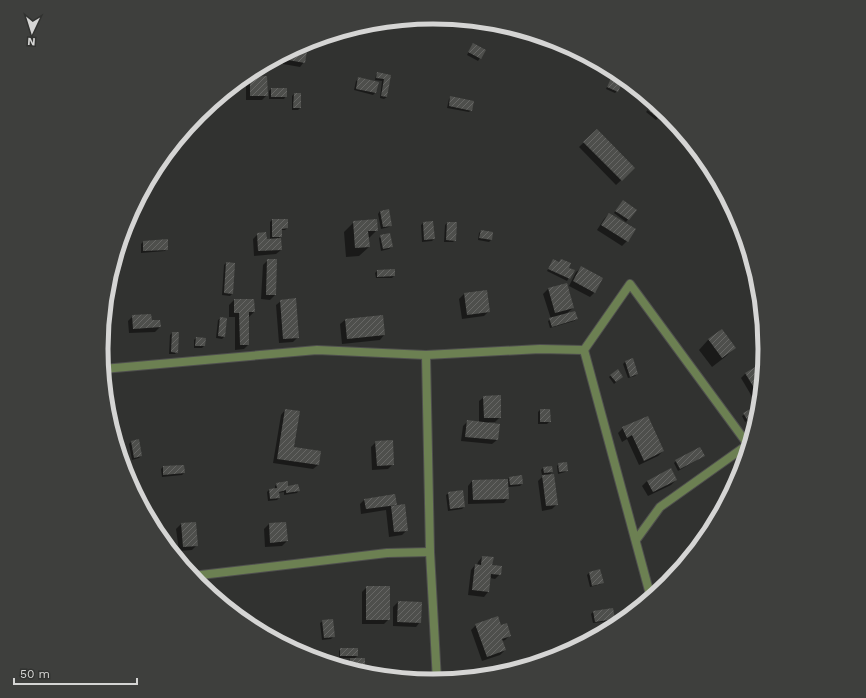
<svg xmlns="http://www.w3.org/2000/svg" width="866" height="698" viewBox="0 0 866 698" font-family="'Work Sans',sans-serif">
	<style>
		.shadow { fill: #0007 }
		.building { fill: url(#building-hatch) }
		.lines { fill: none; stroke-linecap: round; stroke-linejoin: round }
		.street-casing { stroke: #4f4f4e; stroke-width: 10 }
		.street { stroke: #6c8052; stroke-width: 8 }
		.rim { fill: none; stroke: #d5d5d4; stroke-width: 5 }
	</style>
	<defs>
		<pattern id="building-hatch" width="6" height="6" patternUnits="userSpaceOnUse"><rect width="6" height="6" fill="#4e4f4c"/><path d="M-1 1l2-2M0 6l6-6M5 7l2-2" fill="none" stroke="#676765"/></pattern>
	</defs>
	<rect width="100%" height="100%" fill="#313230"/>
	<g class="shadow">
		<path d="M473,44l7,14 -2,3 -11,-6z"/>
		<path d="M301,45l6,1 -3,16 -4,5 -17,-3 2,-11z"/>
		<path d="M593,60l9,5 -1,1 -9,-4z"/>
		<path d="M378,73l12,2 -3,22 -3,2 -4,-1 2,-17 -7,-1 1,-5z"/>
		<path d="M251,78l16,17 -5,5h-16v-18z"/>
		<path d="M358,79l18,13 -3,3 -19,-5 2,-9z"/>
		<path d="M611,79l6,12 -2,2 -9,-4z"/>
		<path d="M271,89l15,7 -2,3h-15v-8z"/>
		<path d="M294,94h6v14l-2,2h-6v-14z"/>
		<path d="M451,97l20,13 -2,2 -22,-4 2,-9z"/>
		<path d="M654,103l10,8 -8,9 -10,-8z"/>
		<path d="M672,119l6,7 -2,2 -7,-4z"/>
		<path d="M597,130l37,38 -18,17 -37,-38z"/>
		<path d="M621,203l14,7 -9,12 -12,-9z"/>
		<path d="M388,210l3,15 -2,2 -8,2 -3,-15 2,-3z"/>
		<path d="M609,214l18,27 -5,5 -25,-16 7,-11z"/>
		<path d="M272,220l15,8 -2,2h-4v6l-4,4 4,10 -5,4 -22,2 -1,-17 5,-5 8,6h4v-18z"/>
		<path d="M354,222l23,8 -9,9 1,8 -10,9 -13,1 -2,-25z"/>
		<path d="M423,223l11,16 -2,2 -10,1 -1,-17z"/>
		<path d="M447,223l8,17 -2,2h-9l1,-17z"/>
		<path d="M481,231l10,9 -2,2 -11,-2 1,-7z"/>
		<path d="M381,236l11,11 -3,2 -8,2 -2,-13z"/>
		<path d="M744,236l6,19 -4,2 -8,-16z"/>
		<path d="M167,241v8l-2,2 -24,2v-9l2,-2z"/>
		<path d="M268,260h8l-1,35 -5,5 -9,-1 2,-34z"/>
		<path d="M553,260l20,11 -6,10 -20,-10z"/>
		<path d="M226,263l6,31 -2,2 -8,-1 2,-30z"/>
		<path d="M581,268l13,25 -4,4 -21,-11 7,-14z"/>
		<path d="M377,271l17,5 -2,2h-16l-1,-5z"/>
		<path d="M566,284l7,24 -7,6 11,5 -3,2 -24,7 -2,-7 3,-2 -8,-25 5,-5z"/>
		<path d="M464,294l25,17 -5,5 -22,3 -3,-20z"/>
		<path d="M234,300h19l1,12 -5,5 -1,28 -4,4 -9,1v-33h-6v-12z"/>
		<path d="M281,301l17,36 -5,5 -14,1 -3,-38z"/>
		<path d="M133,316l27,11 -5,5 -26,1 -1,-12z"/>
		<path d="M221,318l3,19 -2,2 -6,-1 2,-18z"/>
		<path d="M345,320l39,15 -4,5 -38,4 -2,-20z"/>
		<path d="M721,330l14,18 -10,9 -13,10 -13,-17 9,-10z"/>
		<path d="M172,333l5,19 -2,2h-6l1,-19z"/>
		<path d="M196,338l8,8 -2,2h-8v-8z"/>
		<path d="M625,362l12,12 -2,2 -7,2 -5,-14z"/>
		<path d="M764,363l-4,34 -6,3 -13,-22 5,-5z"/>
		<path d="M611,375l11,2 -8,7 -5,-7z"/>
		<path d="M484,397l16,20 -5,5h-6l8,18 -5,4 -31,-3 2,-15 5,-5 11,2v-22z"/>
		<path d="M759,406l-1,9 -13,7 -3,-6z"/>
		<path d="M285,410l8,38 25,17 -5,4 -40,-6 8,-48z"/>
		<path d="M540,410l10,11 -3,3h-9v-12z"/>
		<path d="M623,428l40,23 -5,5 -19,9 -12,-26 -5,3 -4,-9z"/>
		<path d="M131,442l10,14 -2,2 -7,2 -3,-16z"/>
		<path d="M376,442l17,22 -5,5 -16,1 -1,-23z"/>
		<path d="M704,456l-26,15 -4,-8 2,-2z"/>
		<path d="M559,464l8,6 -2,2 -7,2 -1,-8z"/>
		<path d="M163,467l21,6 -2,2 -20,2 -1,-8z"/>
		<path d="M543,468l9,4 -4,4 9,28 -5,5 -10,2 -4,-30 6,-6h-2l-1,-5z"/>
		<path d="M671,470l5,10 -5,5 -23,11 -6,-10 5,-5z"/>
		<path d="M509,478l13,6 -2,2 -12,1v11l-4,5 -36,1v-18l4,-5 35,-1z"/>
		<path d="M277,484l10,3 12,3 -2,3 -13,2v-3l-6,1 1,5 -2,2 -9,1 -1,-9 2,-2 6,-1v-3z"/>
		<path d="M449,493l15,14 -2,2 -14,2 -2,-16z"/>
		<path d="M394,495l2,11 11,24 -5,5 -13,2 -3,-27 -25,4 -1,-10 5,-5z"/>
		<path d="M181,524l16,21 -5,5 -13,1 -3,-22z"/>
		<path d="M269,524l18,17 -5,5 -17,1 -1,-18z"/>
		<path d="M482,557l18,17 -5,5 -5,-1 -2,14 -4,5 -16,-2 3,-25 4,-5h2l1,-3z"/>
		<path d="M599,570l4,12 -2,2 -11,3 -3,-12 2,-2z"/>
		<path d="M367,587l22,32 -5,5h-22v-32z"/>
		<path d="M398,602l22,20 -4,5 -23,-1v-19z"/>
		<path d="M593,612l21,7 -2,2 -19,2 -2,-9z"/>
		<path d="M323,621l10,16 -2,2 -9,1 -2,-17z"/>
		<path d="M476,625l24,1 10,9 -5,5 -3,1 3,9 -5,5 -18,6 -11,-31z"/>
		<path d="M341,649h16v7l-3,3 10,6 -2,2 -14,1v-7l3,-3h-12v-7z"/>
	</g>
	<g class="building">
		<path d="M473,43l13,7 -5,9 -13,-7z"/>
		<path d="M303,44l5,1 -3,18 -17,-3 1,-9z"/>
		<path d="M377,72l14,3 -4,22 -6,-1 3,-17 -8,-1z"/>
		<path d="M267,76l1,20h-18v-19z"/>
		<path d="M358,77l21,5 -3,11 -20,-4z"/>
		<path d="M611,78l11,5 -4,9 -11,-5z"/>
		<rect x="271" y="88" width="16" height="9"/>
		<path d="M294,93h7v15h-8z"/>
		<path d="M450,96l24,5 -2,10 -23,-5z"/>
		<path d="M653,103l12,9 -6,7 -11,-9z"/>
		<path d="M597,129l38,39 -13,13 -39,-39z"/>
		<path d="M623,200l14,10 -8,10 -14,-9z"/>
		<path d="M389,209l3,17 -9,1 -3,-16z"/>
		<path d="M609,213l27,16 -8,13 -27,-17z"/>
		<path d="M272,219h16v9l-6,1v8h-10z"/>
		<path d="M377,219l1,12h-10l2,16 -15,1 -2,-27z"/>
		<path d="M433,221l2,18 -11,1 -1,-18z"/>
		<path d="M447,222h10l-1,19 -10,-1z"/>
		<path d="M481,230l12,2 -1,8 -13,-2z"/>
		<path d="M266,232l1,7 14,-1 1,12 -24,1 -1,-18z"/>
		<path d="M390,233l3,14 -10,2 -3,-14z"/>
		<path d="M168,239v11l-25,1v-10z"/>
		<path d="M267,259h10l-1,36h-10z"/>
		<path d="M553,259l6,3 2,-3 10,4 -2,5 6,2 -5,9 -22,-10z"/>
		<path d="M226,262l9,1 -2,31 -9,-1z"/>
		<path d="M581,266l22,12 -8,15 -22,-12z"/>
		<path d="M395,269v7l-18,1v-7z"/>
		<path d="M567,283l7,25 -19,5 -7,-25z"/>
		<path d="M487,290l3,22 -23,3 -3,-22z"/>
		<path d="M296,298l3,40 -16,1 -3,-39z"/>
		<path d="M234,299h20l1,13h-6v33h-9l-1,-32h-5z"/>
		<path d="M575,311l3,8 -26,8 -3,-9z"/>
		<path d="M151,314l1,6h8l1,7 -28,2 -1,-14z"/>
		<path d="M383,315l2,20 -38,4 -2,-20z"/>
		<path d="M220,317l7,1 -2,19 -7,-1z"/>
		<path d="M722,329l14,19 -14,10 -14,-19z"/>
		<path d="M172,332h7l-1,21 -7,-1z"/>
		<path d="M196,337l10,1 -1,8h-10z"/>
		<path d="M633,358l5,16 -8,3 -5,-16z"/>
		<path d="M764,362l-4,34h-1l-14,-23z"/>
		<path d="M618,369l5,8 -7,5 -6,-7z"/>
		<path d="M501,395v23h-17l-1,-22z"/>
		<path d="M760,404l-2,11 -10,6 -5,-8z"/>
		<path d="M285,409l15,2 -6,36 27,4 -2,14 -42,-6z"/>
		<path d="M540,409h10l1,13h-11z"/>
		<path d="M648,416l16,35 -20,10 -12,-26 -5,3 -5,-11z"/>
		<path d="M467,420l33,4 -2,16 -33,-3z"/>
		<path d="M139,439l3,17 -8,2 -3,-17z"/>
		<path d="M393,440l1,25 -17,1 -2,-25z"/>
		<path d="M700,447l5,9 -25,13 -5,-9z"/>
		<path d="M567,462l1,9 -9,1 -1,-9z"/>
		<path d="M184,465l1,8 -22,2v-9z"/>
		<path d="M552,466l1,6 -9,1 -1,-6z"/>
		<path d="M671,468l6,12 -24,12 -6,-11z"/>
		<path d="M554,474l4,31 -12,1 -4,-31z"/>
		<path d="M522,475l1,9 -13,1 -1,-8z"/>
		<path d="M508,479l1,20 -36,1 -1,-20z"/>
		<path d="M288,481v5l10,-2 2,7 -14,2v-3l-7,2 1,6 -10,1 -1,-10 8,-1 -1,-5z"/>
		<path d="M463,490l2,17 -15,2 -2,-17z"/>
		<path d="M395,494l2,11 -31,4 -2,-10z"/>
		<path d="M405,504l3,27 -14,1 -3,-26z"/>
		<path d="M196,522l2,24 -15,1 -2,-24z"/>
		<path d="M286,522l2,19 -18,2 -1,-20z"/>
		<path d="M482,556l12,1 -2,8 10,1 -1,9 -10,-1 -2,18 -17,-2 3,-26 6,1z"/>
		<path d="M600,569l4,14 -12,3 -3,-14z"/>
		<rect x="366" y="586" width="24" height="34"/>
		<path d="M398,601l24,1 -1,21 -24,-1z"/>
		<path d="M613,608l2,11 -20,3 -2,-11z"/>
		<path d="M498,616l3,9 6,-2 4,13 -9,3 4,11 -19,7 -12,-33z"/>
		<path d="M333,619l2,18 -11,1 -2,-18z"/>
		<rect x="340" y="648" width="18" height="8"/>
		<rect x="350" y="658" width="15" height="8"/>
	</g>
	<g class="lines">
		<defs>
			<g id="street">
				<path d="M426,355l4,197 7,129"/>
				<path d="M103,369l214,-19 109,5 114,-6 44,1"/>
				<path d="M104,379l8,51"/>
				<path d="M636,540l24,-33 90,-64"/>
				<path d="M192,576l195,-23 43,-1"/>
				<path d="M651,598l-67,-248 46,-66 119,162"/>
			</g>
		</defs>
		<use href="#street" class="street-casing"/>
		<use href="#street" class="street"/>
	</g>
	<path d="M0 0H866V698H0ZM108 349a325 325 0 1 1 650 0a325 325 0 1 1-650 0Z" fill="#3e3f3d" fill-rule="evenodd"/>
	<path class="rim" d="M108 349a325 325 0 1 1 650 0a325 325 0 1 1-650 0Z"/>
	<g transform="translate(32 32) rotate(184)" stroke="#313230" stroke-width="3" paint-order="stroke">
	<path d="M0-3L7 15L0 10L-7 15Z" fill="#d5d5d4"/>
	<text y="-6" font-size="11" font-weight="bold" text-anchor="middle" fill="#d5d5d4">N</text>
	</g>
	<path d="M14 678v6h123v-6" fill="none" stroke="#d5d5d4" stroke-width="2"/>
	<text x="20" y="678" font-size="12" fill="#d5d5d4" stroke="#313230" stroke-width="3" paint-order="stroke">50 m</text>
</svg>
